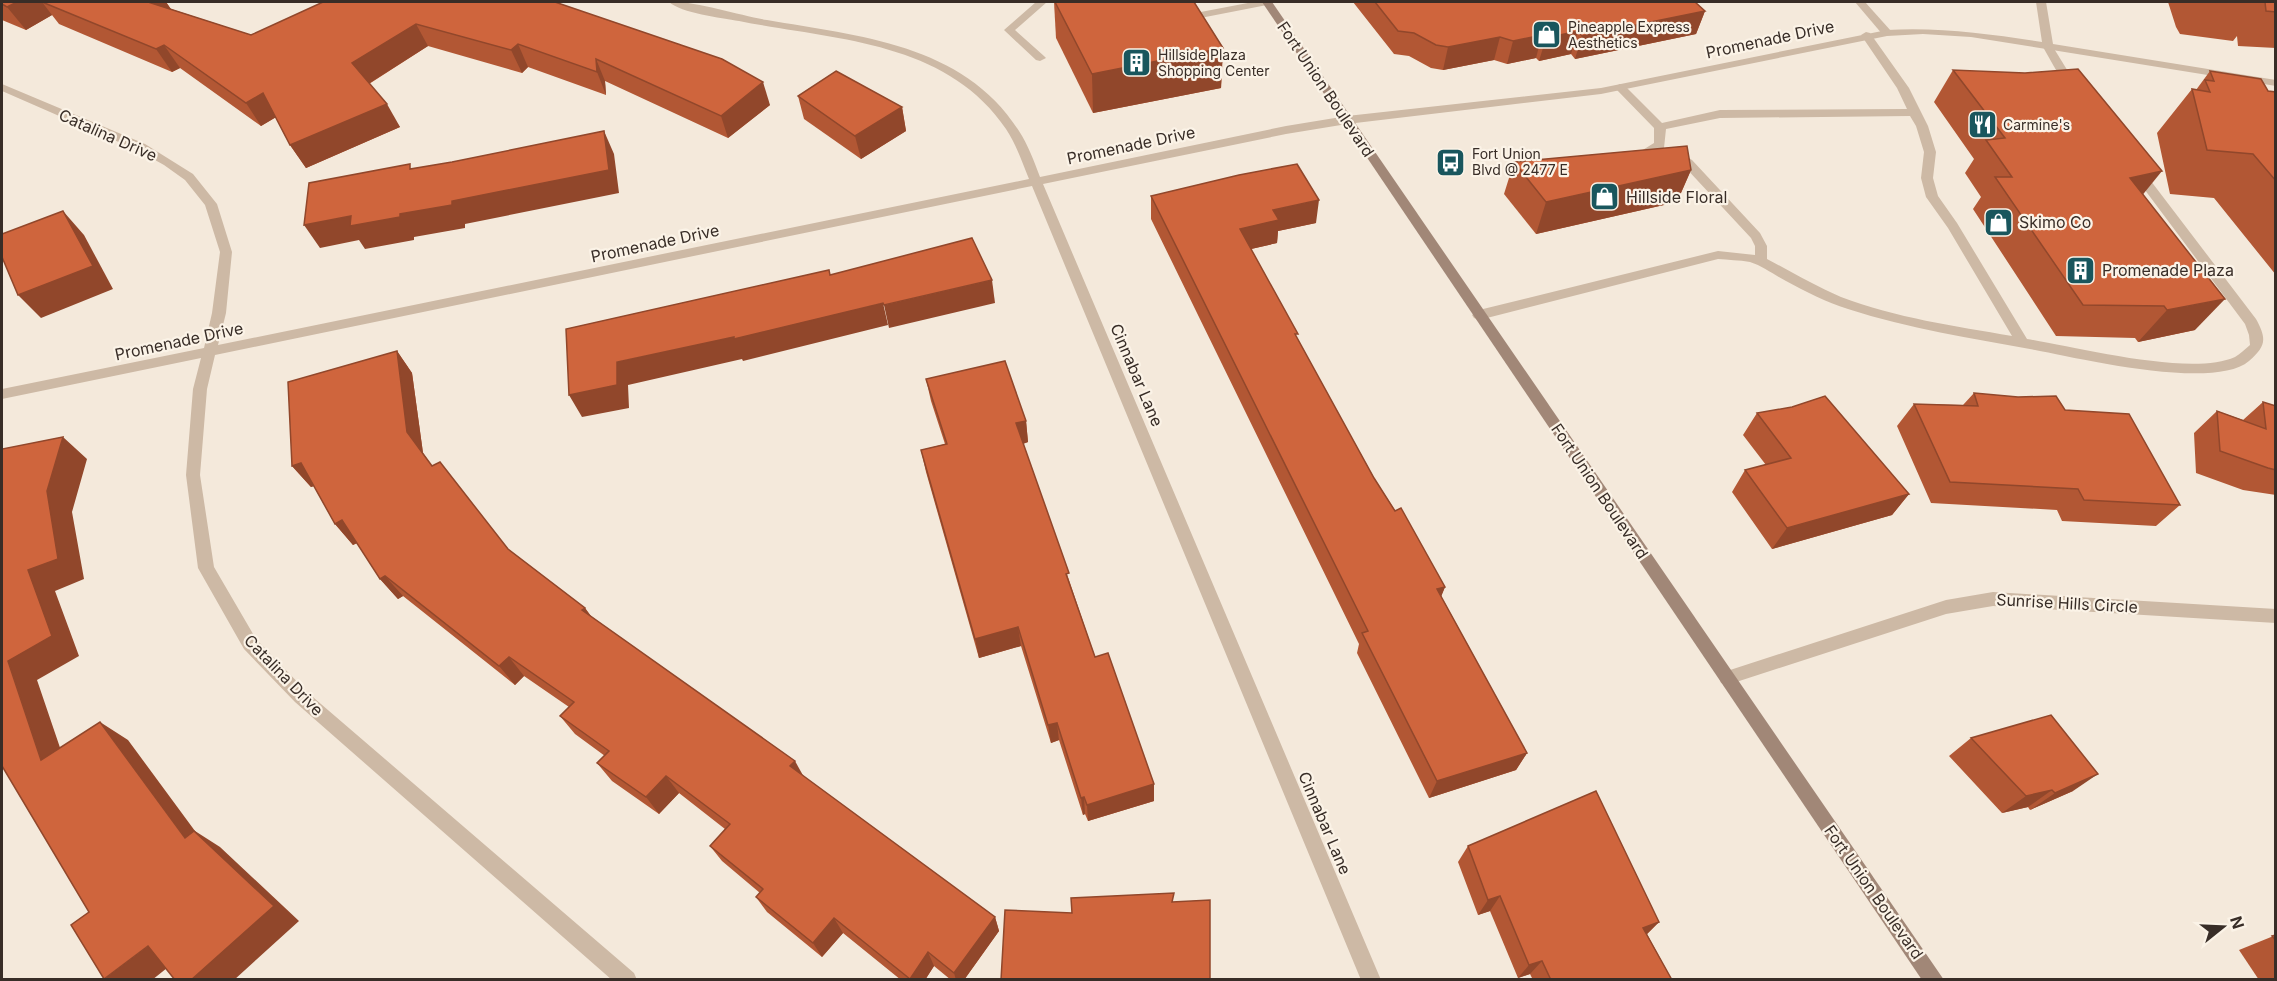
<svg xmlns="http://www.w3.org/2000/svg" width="2277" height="981" viewBox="0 0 2277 981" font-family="Inter,sans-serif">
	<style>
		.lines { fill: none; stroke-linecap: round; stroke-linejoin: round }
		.service { fill: #cdb9a5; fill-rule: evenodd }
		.minor { fill: #cdb9a5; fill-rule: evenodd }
		.secondary { fill: #a18777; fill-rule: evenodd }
		.wall { fill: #b25734 }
		.shaded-wall { fill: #91472b }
		.building { fill: #cf653d; stroke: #91472b; stroke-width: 1.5 }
		.labels { text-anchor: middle; stroke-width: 4.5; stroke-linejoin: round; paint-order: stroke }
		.far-poi-label { font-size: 14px; fill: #382d27; stroke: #fbf3e7; text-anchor: start }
		.street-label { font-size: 16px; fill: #382d27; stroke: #fbf3e7 }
		.poi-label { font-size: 16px; fill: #382d27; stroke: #fbf3e7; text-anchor: start }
	</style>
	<rect width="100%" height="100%" fill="#f4e9db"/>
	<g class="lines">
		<g class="service">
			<path d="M1036,2h11l-32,28 29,26 2,2 -6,3 -4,-1 -32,-30z"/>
			<path d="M1253,2h19l-5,3 -82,16 -5,-3 5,-3z"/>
			<path d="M1855,2h10l26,29v4h-8z"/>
			<path d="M1866,32l4,1 39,55 19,38 8,26 -3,26 5,18 19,27 70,116c49,8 164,38 208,18 5,-3 10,-8 15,-12l-1,-10 -4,-11 -112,-150 -2,-3 6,-4 4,1 115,151c11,20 10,27 -7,42 -35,30 -171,-3 -214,-11 -63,-12 -126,-21 -187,-41 -22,-7 -42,-17 -62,-28 -12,-6 -23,-15 -36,-19 -11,-2 -22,-2 -32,-3l-239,61 -5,-2 -2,-3 7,-5 239,-59 37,4v-9l-4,-8 -67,-72 -12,-9v-6l4,-1 16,10 68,73 7,13v13c25,13 48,27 74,38 55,21 114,29 171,39l-64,-108 -22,-31 -5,-19 3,-26 -8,-26 -6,-10 -190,2 -54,11 -2,19 -21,11h-8l-2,-3 21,-13v-15l-38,-39 -2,-2 6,-3 4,1 38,38 58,-13 187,-1 -10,-21 -36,-53z"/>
			<path d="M2048,44l5,3 24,39 -2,2 -4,1 -6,-3 -22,-39z"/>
		</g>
		<g class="minor">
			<path d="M669,2c23,-2 72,14 98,18 92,16 197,24 252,111 9,14 15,30 21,46l246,-51 61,-10 254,-28 286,-58c53,-3 103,4 155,12l-6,-40h10l7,42 223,36v6l-305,-49 -48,-3 -36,2 -286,58 -254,30 -61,10 -243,50 338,796h-20l-329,-794 -817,169 -8,34 -7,86 14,92 42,72 51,53 327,281 3,7h-25l-317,-278 -51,-53 -46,-81 -12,-93 7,-86 8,-31 -199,41v-10l202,-41 8,-35 8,-61 -15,-47 -20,-25 -21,-15 -27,-15 -135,-59v-7l143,60 48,30 24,30 15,48 -6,61 -8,32 811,-166c-7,-17 -13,-35 -23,-50 -60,-89 -173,-89 -267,-108 -18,-3 -58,-8 -70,-19z"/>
			<path d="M1993,592l283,17v14l-283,-17 -47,8 -219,71 -6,-2 -2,-5 2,-5 6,-2 219,-71z"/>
		</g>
		<path class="secondary" d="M1262,2h10l672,978h-22z"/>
	</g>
	<g class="wall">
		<path d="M2,2h164l5,7 80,26 304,-33 215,103 -42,33 -123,-57 1,14 -78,-28 -6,6 -94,-27 -59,38 31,43 -94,41 -16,-23 -14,-28 -15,9 -81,-58 -8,4 -113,-48 -7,-9 -26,15 -24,-10z"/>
		<path d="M1054,2h140l29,46 -2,40 -128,25 -37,-75z"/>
		<path d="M1353,2h342l10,9 -9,23 -121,25 -4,-5 -32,7 -3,-3 -29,6 -13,-4 -51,10 -12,-2 -22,-12 -15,-2z"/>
		<path d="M2168,2h108v46l-38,-2 -1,-10 -4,5 -53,-7 -4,-7z"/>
		<path d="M1953,70l190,124 52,136 -57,12 -3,-4 -79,-2 -83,-127 8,-12 -16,-24 9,-14 -40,-57z"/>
		<path d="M2210,71l58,20 8,1v183l-62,-77 -44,-4 -13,-61 35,-44 4,1z"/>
		<path d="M798,96l104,11 4,24 -45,28 -57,-40z"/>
		<path d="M1514,162l177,8 -14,32 -141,32 -32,-40z"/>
		<path d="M1151,196l165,27 -38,8 -1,12 -26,6 46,90 77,139 71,109 -4,9 86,157 -11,17 -87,28 -72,-145 2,-9 -208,-425z"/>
		<path d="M397,351l15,22 11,80 9,13 76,83 77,59 6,8 212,160 192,141 4,14 -35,49h-13l-17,-14 -9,14h-24l-58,-47 -21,24 -55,-45 -11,-15 4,-4 -38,-32 -12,-15 15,-17 -46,-36 -20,21 -47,-33 -15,-18 8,-7 -30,-22 -15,-18 9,-9 -45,-31 -9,9 -112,-89 -5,3 -18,-20 -23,-36 -4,2 -18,-21 -21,-38 -3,1 -19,-21z"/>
		<path d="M926,379l100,42 2,21 -5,2 47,139 25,74 59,144 -66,20 -3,-7 -2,1 -24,-75 -8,3 -30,-97 -42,12 -53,-186 -5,-22 24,-6 -14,-43z"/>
		<path d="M1974,393l91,17 115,95 -24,21 -94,-5 -5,-11 -126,-7 -34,-77 17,-22 49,1z"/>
		<path d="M2263,402l13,4v89l-33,-5 -47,-17 -2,-40 23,-22 26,9z"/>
		<path d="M1757,413l152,81 -17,21 -120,34 -40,-57 13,-22 21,-5 -23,-30z"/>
		<path d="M1971,738l102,53 -43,19 -2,-3 -26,6 -53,-57z"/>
		<path d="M1468,846l191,76 -12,12 25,46h-139l-3,-6 -12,4 -28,-67 -12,4 -20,-53z"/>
		<path d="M2276,935v45h-17l-20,-30z"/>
	</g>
	<g class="shaded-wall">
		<path d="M17,2h25l10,13 -26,15 -19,-23z"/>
		<path d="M154,2h12l12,18 -27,-17z"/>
		<path d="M1705,11l-9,23 -121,25 7,-23z"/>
		<path d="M416,24l12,22 -63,40 -13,-23z"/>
		<path d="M1578,31l-7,23 -32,7 7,-23z"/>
		<path d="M1542,35l-6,23 -29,6 6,-23z"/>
		<path d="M1500,37l-6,23 -51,10 5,-23z"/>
		<path d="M518,44l10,23 -6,6 -11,-23z"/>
		<path d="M164,45l16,23 -8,4 -16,-23z"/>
		<path d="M1223,48l-2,40 -128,25 -1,-39z"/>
		<path d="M596,59l9,22 1,14 -9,-23z"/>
		<path d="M763,82l7,23 -42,33 -7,-22z"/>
		<path d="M263,93l15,23 -17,10 -15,-23z"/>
		<path d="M387,104l13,23 -94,41 -16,-23z"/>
		<path d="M902,107l4,24 -45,28 -6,-23z"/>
		<path d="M604,131l10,23 5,39 -154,31v4l-51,9v3l-49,9 -6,-9 -39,8 -16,-23 47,-9 49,-2 52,-13z"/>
		<path d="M1691,170l-14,32 -141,32 10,-32z"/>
		<path d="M2162,171l-26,32 -6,-25z"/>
		<path d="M1319,200l-3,23 -38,8 -1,12 -39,9 2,-23 33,-19z"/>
		<path d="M63,211l21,24 29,54 -72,29 -23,-23z"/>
		<path d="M992,280l3,23 -106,25 -5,-23z"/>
		<path d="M2225,299l-30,31 -57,12 29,-32z"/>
		<path d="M883,303l5,22 -145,36 -1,-2 -114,26 1,23 -47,9 -13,-22 48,-33z"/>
		<path d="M397,351l15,22 11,80 -16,-21z"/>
		<path d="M1026,421l2,21 -9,3 -3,-22z"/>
		<path d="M63,437l24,22 -15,53 12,67 -29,12 24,65 -42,24 33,97 -29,-17 -33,-99 39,-170z"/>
		<path d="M301,463l19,21 -9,3 -19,-21z"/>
		<path d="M1909,494l-17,21 -120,34 15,-21z"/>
		<path d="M342,520l19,21 -8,4 -18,-21z"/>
		<path d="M385,576l18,20 -5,3 -18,-20z"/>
		<path d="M1445,587l-8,20v-18z"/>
		<path d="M585,608l14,20 -17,-18z"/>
		<path d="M1018,627l3,19 -42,12 -4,-19z"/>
		<path d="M509,657l15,19 -9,9 -16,-19z"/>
		<path d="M100,722l28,18 67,91 25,16 79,74 -65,59h-43l-6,-142z"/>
		<path d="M1057,723l2,17 -8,3 -3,-18z"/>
		<path d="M1527,753l-11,17 -87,28 8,-17z"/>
		<path d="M795,761l10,18 -15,-13z"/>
		<path d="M2098,774l-25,17 -43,19 25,-17z"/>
		<path d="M666,776l13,17 -20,21 -13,-17z"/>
		<path d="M1154,784v17l-66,20 -1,-16z"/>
		<path d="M2052,790l-24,17 -26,6 24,-17z"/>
		<path d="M1084,797l1,17 -2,1 -2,-17z"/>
		<path d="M1500,896l-10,15 -12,4 10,-15z"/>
		<path d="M995,917l4,14 -35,49h-8l-2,-7z"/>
		<path d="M834,918l9,15 -21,24 -9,-14z"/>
		<path d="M1659,922l-15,15 -1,-9z"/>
		<path d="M148,946l29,14 -25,20 -48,-1z"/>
		<path d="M928,952l6,14 -9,14h-15v-1z"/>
		<path d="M1542,961l-12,13 -12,4 11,-13z"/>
	</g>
	<g class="building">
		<path d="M2,2h15l-10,5 -5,-3z"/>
		<path d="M42,2h112l-3,1 100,32 72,-33h232l167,57 41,23 -42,34 -125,-57 1,13 -79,-28 -7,6 -95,-26 -64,39 35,41 -97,41 -27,-52 -17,10 -82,-58 -8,4z"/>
		<path d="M1055,2h139l29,46 -131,26z"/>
		<path d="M1375,2h320l10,9 -123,25 -4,-5 -32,7 -4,-3 -29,6 -13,-4 -52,10 -12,-2 -22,-12 -16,-2z"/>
		<path d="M2265,2h11v10l-10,-1z"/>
		<path d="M2078,69l84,102 -32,7 95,121 -58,11 -3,-4 -81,-1 -88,-128h17l-26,-37 19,-2 -52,-68 72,3z"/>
		<path d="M836,71l66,36 -47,29 -57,-40z"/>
		<path d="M2210,71l51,8 7,12 8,1v89l-23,-27 -46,-4 -15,-61 18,3 -5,-12 9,1z"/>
		<path d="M604,131l5,39 -157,31v4l-52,9v3l-50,9 1,-10 -47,9 5,-42 101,-19v5l42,-7z"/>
		<path d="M1687,146l4,24 -145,32 -32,-40z"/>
		<path d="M1297,164l22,36 -46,10 6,10 -39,9 58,105h-3l79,144 21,33 6,-3 44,79 -8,2 90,164 -90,28 -75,-148 6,-2 -217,-435 88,-21z"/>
		<path d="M63,211l30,55 -75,29 -16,-38v-23z"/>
		<path d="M972,238l20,42 -108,25 -1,-2 -149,36v-2l-117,25v23l-48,10 -3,-66 263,-59 1,5z"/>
		<path d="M397,351l10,81 25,34 8,-4 68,87 77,59 -3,2 213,151 -5,5 205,151 -41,56 -26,-21 -18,27 -76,-61 -21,25 -57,-46 7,-8 -53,-43 20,-22 -64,-48 -20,21 -49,-34 12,-12 -49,-35 14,-14 -65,-45 -10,9 -114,-90 -5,3 -38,-59 -7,4 -34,-61 -9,3 -4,-84z"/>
		<path d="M1005,361l21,60 -10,2 53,150 -3,1 29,83 13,-4 46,131 -67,21 -3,-8 -3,1 -24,-75 -9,2 -30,-98 -43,12 -54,-189 26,-6 -21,-65z"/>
		<path d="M1974,393l44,4 38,-1 9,14 64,4 51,91 -96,-5 -6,-11 -128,-7 -36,-78 64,2z"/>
		<path d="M1825,396l84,98 -122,34 -42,-58 46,-12 -34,-45 35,-6z"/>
		<path d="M2263,402l13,4v64l-8,-2 -48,-17 -3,-40 49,18z"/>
		<path d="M63,437l-16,54 11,68 -30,11 24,66 -44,25 33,99 59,-38 85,116 9,-7 80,75 -83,74h-16l-27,-34 -44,33 -33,-54 18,-13 -87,-146v-317z"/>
		<path d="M2051,715l47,59 -43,19 -3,-3 -26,6 -55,-58z"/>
		<path d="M1596,791l63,131 -16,6 29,52h-121l-9,-19 -13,4 -29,-69 -12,4 -20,-54z"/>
		<path d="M1174,893l-2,9 38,-2v80h-209l4,-70 67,3 -1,-15z"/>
		<path d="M2276,935v6l-4,-5z"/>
	</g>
	<defs>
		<symbol id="shop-square" viewBox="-11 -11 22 22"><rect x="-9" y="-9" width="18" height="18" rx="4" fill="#19565d" stroke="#fbf3e7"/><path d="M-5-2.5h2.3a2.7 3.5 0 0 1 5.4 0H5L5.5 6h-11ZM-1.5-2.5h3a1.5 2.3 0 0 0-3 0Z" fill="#fff"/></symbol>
		<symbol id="building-square" viewBox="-11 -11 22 22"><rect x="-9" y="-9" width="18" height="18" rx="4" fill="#19565d" stroke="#fbf3e7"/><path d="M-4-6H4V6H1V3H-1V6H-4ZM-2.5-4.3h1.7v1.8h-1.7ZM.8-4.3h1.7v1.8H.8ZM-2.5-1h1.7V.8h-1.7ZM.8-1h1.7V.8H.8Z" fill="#fff"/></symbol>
		<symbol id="restaurant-square" viewBox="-11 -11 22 22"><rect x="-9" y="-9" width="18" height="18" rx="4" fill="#19565d" stroke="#fbf3e7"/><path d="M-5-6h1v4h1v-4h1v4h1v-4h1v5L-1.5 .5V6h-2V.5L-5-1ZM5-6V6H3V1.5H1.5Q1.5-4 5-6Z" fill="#fff"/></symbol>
		<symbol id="bus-square" viewBox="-11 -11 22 22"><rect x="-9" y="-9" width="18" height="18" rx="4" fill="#19565d" stroke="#fbf3e7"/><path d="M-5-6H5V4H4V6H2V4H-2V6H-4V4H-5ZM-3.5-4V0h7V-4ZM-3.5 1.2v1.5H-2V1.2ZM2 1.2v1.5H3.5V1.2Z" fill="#fff"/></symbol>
	</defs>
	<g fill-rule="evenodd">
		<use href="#shop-square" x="1530" y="18" width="33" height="33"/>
		<use href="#building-square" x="1120" y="46" width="33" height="33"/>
		<use href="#restaurant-square" x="1966" y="108" width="33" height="33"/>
		<use href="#bus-square" x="1434" y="146" width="33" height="33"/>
		<use href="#shop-square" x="1588" y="180" width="33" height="33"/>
		<use href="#shop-square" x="1982" y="206" width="33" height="33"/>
		<use href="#building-square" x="2064" y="254" width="33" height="33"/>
	</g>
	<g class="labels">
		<g class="far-poi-label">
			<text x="1568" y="32">Pineapple Express<tspan x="1568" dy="16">Aesthetics</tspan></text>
			<text x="1158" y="60">Hillside Plaza<tspan x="1158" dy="16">Shopping Center</tspan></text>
			<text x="2003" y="130">Carmine's</text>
			<text x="1472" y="159">Fort Union<tspan x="1472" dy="16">Blvd @ 2477 E</tspan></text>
		</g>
		<g class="street-label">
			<text transform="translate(1770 39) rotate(-12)" y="6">Promenade Drive</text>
			<text transform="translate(1326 89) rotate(56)" y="6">Fort Union Boulevard</text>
			<text transform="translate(108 135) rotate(24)" y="6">Catalina Drive</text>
			<text transform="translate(1131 145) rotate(-12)" y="6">Promenade Drive</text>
			<text transform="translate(655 243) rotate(-12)" y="6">Promenade Drive</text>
			<text transform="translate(179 341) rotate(-12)" y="6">Promenade Drive</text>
			<text transform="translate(1137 375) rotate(67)" y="6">Cinnabar Lane</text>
			<text transform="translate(1600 491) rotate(56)" y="6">Fort Union Boulevard</text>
			<text transform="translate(2067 603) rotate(3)" y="6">Sunrise Hills Circle</text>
			<text transform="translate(284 675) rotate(46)" y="6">Catalina Drive</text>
			<text transform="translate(1325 823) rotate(67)" y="6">Cinnabar Lane</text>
			<text transform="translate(1874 892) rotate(55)" y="6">Fort Union Boulevard</text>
		</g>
		<g class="poi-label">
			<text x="1626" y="203">Hillside Floral</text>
			<text x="2019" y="228">Skimo Co</text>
			<text x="2102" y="276">Promenade Plaza</text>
		</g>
	</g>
	<rect width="2277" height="981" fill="none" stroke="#382d27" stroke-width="6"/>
	<g transform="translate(2223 927) rotate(72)" stroke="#fbf3e7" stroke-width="4.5" paint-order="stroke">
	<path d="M0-4.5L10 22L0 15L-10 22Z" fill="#382d27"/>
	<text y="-9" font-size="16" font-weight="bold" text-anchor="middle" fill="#382d27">N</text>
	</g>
</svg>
